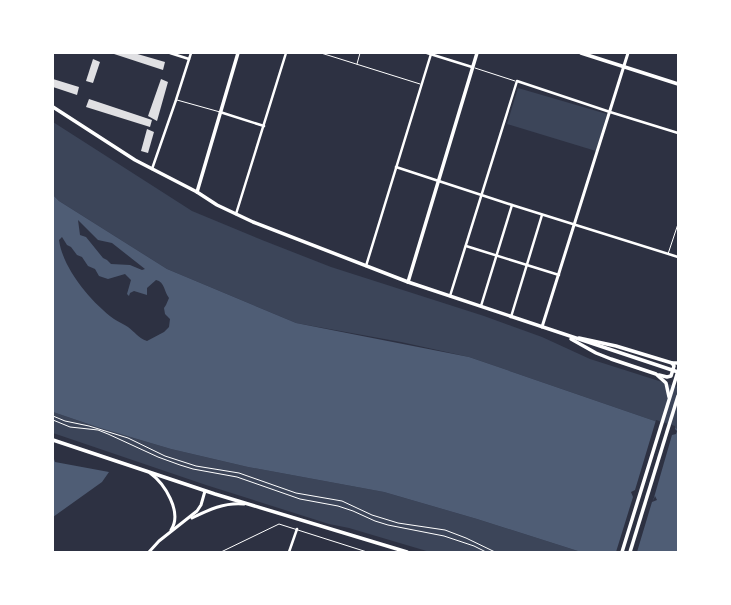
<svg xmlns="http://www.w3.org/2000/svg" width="731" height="605" font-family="'Zilla Slab',serif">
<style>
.green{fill:#3c4559}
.water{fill:#4f5d75;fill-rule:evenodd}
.pier{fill:#2d3142}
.building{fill:#e0e0e3}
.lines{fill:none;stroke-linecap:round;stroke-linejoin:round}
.path{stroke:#fff;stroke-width:1}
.service{stroke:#fff;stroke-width:1}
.minor{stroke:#fff;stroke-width:2.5}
.tertiary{stroke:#fff;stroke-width:3}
.secondary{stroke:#fff;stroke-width:3.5}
</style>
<rect width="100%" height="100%" fill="#2d3142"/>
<g class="green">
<path d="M 518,88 L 607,114 L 596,151 L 507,124 Z"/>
<path d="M 53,122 L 192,211 L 262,240 L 331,267 L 484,316 L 542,337 L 590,359 L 678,387 L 678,429 L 469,357 L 401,342 L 296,323 L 167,269 L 59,201 L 53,195 Z"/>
<path d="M 53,412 L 100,428 L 171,449 L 248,467 L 384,492 L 477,519 L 581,552 L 430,552 L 349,528 L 329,524 L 206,485 L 53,433 Z"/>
</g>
<g class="water">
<path d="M 53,195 L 59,201 L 167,269 L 296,323 L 469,357 L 678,429 L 678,552 L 581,552 L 477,519 L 384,492 L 248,467 L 171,449 L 100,428 L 53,412 ZM 78,220 L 98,240 L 112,243 L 145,269 L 142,270 L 130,265 L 111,264 L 107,260 L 103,258 L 86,237 L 80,235 ZM 62,237 L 67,245 L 71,247 L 77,255 L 82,257 L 88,266 L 95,269 L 99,276 L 108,279 L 125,274 L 131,280 L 127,294 L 129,296 L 130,293 L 134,291 L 147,295 L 147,288 L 156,280 C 165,282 164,292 169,298 L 166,305 L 164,308 L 165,314 L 170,319 L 169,327 L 164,332 L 147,341 C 138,338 135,332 128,327 C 124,324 118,322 114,319 C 91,302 63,269 59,240 Z"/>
<path d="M 53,456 L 55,462 L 109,472 L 102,482 L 53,517 Z"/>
</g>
<path class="pier" d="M 656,420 L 675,426 L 675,429 L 677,431 L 676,434 L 672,435 L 653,501 L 655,496 L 657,500 L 652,502 L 637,552 L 616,552 L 633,497 L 631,492 L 635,490 Z"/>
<g class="building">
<path d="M 111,53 L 134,53 L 165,62 L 163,70 Z"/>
<path d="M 93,59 L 100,62 L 93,83 L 86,81 Z"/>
<path d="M 53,79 L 79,87 L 77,95 L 53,87 Z"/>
<path d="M 161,79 L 168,82 L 157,121 L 148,116 Z"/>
<path d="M 89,99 L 152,120 L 150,127 L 86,107 Z"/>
<path d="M 147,129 L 154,132 L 148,153 L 141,151 Z"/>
</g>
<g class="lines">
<g class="path">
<path d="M 53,416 L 65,421 L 89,426 L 128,438 L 165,456 L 196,466 L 239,473 L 296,493 L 342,501 L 372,515 L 398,523 L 445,530 L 466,538 L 495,552"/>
<path d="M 53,420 L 70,427 L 98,430 L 108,434 L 158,457 L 180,465 L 193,469 L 237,477 L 300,499 L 338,506 L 353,511 L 375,521 L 388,525 L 444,536 L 474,546 L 486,552"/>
</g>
<g class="service">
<path d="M 321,53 L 420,84"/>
<path d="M 357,64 L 360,53"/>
<path d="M 475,68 L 515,81"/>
<path d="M 177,100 L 220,112"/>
<path d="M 668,254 L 678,224"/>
<path d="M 221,552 L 279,524 L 367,552"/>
</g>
<g class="minor">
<path d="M 170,53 L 189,59"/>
<path d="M 427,53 L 472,67"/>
<path d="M 220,112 L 264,126"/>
<path d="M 396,167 L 512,205 L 678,257"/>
<path d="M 152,169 L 176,100 L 191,53"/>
<path d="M 236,214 L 286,53"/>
<path d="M 466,246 L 559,275"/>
<path d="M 366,266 L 431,54"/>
<path d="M 450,296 L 517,81 L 610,112 L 678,133"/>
<path d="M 481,306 L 512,205"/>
<path d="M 511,317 L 542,215"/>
<path d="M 289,552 L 297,529"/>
</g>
<g class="tertiary">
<path d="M 542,327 L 628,53"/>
<path d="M 150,473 C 164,483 183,512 171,530"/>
<path d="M 192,518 C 208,510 225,502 244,504"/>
<path d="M 149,552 L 159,541 L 197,511 L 201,505 L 205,491"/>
</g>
<g class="secondary">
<path d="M 581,53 L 678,84"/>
<path d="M 53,107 L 135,160 L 197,192 L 217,205 L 253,222 L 408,282 L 678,372"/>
<path d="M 197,192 L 238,53"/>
<path d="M 408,282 L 477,53"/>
<path d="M 579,338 L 616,346 L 672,363 L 678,363"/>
<path d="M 571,339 L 596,353 L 611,359 L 656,374 L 666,383 L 669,397"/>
<path d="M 659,375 L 667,377 L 671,376 L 674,366 L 672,363"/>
<path d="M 53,440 L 215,494 L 407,552"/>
<path d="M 622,552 L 678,371"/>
<path d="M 630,552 L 678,396"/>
</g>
</g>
<rect width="731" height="605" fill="none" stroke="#ffffff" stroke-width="108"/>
</svg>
